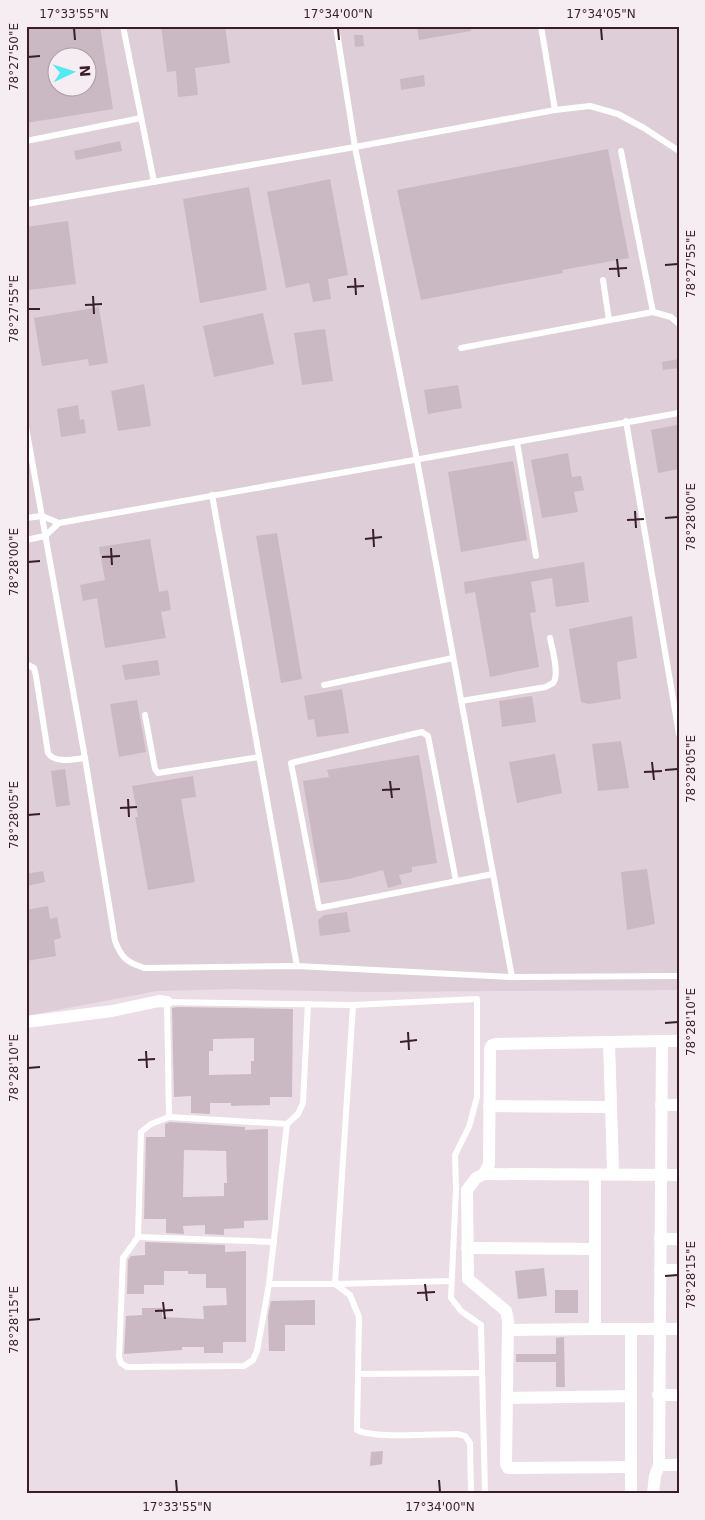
<svg xmlns="http://www.w3.org/2000/svg" width="705" height="1520" font-family="'DejaVu Sans',sans-serif">
<style>
.built{fill:#ddced7;fill-rule:evenodd}
.building{fill:#cab9c3;fill-rule:evenodd}
.lines{fill:none;stroke-linecap:round;stroke-linejoin:round}
.lane{stroke:#fff;stroke-width:6}
.street{stroke:#fff;stroke-width:12}
.ticks{fill:none;stroke:#391e2a;stroke-width:2}
.neatline{fill:none;stroke:#391e2a;stroke-width:2}
.ticks-label{font-size:12px;text-anchor:middle;fill:#391e2a}
</style>
<rect width="100%" height="100%" fill="#eadde5"/>
<path class="built" d="M 26,26 L 679,26 L 679,990 L 365,992 L 234,989 L 157,991 L 26,1016 ZM 58,58 L 88,58 L 88,88 L 58,88 Z"/>
<g class="building">
<path d="M 26,26 L 100,26 L 113,109 L 26,123 ZM 58,58 L 88,58 L 88,88 L 58,88 Z"/>
<path d="M 161,26 L 225,26 L 230,63 L 195,68 L 198,95 L 178,97 L 176,71 L 167,72 Z"/>
<path d="M 417,26 L 471,26 L 471,31 L 419,40 Z"/>
<path d="M 354,35 L 363,35 L 364,46 L 355,47 Z"/>
<path d="M 424,75 L 425,86 L 401,90 L 400,79 Z"/>
<path d="M 120,141 L 122,151 L 76,160 L 74,151 Z"/>
<path d="M 608,149 L 629,258 L 562,270 L 563,273 L 421,300 L 397,190 Z"/>
<path d="M 330,179 L 348,275 L 328,279 L 331,299 L 313,302 L 309,283 L 286,288 L 267,192 Z"/>
<path d="M 249,187 L 267,290 L 200,303 L 183,199 Z"/>
<path d="M 68,221 L 76,284 L 29,290 L 26,270 L 26,227 Z"/>
<path d="M 99,307 L 108,363 L 89,366 L 88,359 L 42,366 L 34,318 Z"/>
<path d="M 263,313 L 274,364 L 214,377 L 203,326 Z"/>
<path d="M 325,329 L 333,381 L 302,385 L 294,333 Z"/>
<path d="M 679,359 L 679,368 L 663,370 L 662,362 Z"/>
<path d="M 144,384 L 151,426 L 118,431 L 111,391 Z"/>
<path d="M 458,385 L 462,408 L 428,414 L 424,390 Z"/>
<path d="M 78,405 L 80,420 L 84,419 L 86,433 L 61,437 L 57,409 Z"/>
<path d="M 677,425 L 679,438 L 679,469 L 658,473 L 651,430 Z"/>
<path d="M 568,453 L 572,477 L 581,476 L 584,490 L 574,492 L 578,512 L 542,518 L 531,460 Z"/>
<path d="M 513,461 L 527,540 L 461,552 L 448,472 Z"/>
<path d="M 277,533 L 302,679 L 281,683 L 256,536 Z"/>
<path d="M 150,539 L 159,592 L 168,590 L 171,610 L 161,612 L 166,638 L 105,648 L 97,598 L 83,601 L 80,585 L 105,580 L 99,547 Z"/>
<path d="M 584,562 L 589,602 L 556,607 L 552,578 L 531,582 L 536,612 L 530,613 L 539,667 L 490,677 L 475,592 L 465,594 L 464,582 Z"/>
<path d="M 632,616 L 637,658 L 617,662 L 621,699 L 589,704 L 581,702 L 569,629 Z"/>
<path d="M 158,660 L 160,675 L 125,680 L 122,665 Z"/>
<path d="M 342,689 L 349,733 L 317,737 L 314,719 L 308,720 L 304,696 Z"/>
<path d="M 532,696 L 536,722 L 502,727 L 499,701 Z"/>
<path d="M 137,700 L 146,752 L 119,757 L 110,704 Z"/>
<path d="M 621,741 L 629,788 L 598,791 L 592,744 Z"/>
<path d="M 555,754 L 562,793 L 517,803 L 509,762 Z"/>
<path d="M 419,755 L 437,863 L 412,867 L 412,872 L 399,875 L 402,884 L 388,888 L 383,870 L 349,879 L 320,883 L 303,781 L 329,777 L 327,770 Z"/>
<path d="M 65,769 L 70,805 L 56,807 L 51,771 Z"/>
<path d="M 193,776 L 196,797 L 181,799 L 195,882 L 148,890 L 135,817 L 138,817 L 132,786 Z"/>
<path d="M 647,869 L 655,924 L 627,930 L 621,872 Z"/>
<path d="M 43,871 L 45,882 L 26,886 L 26,874 Z"/>
<path d="M 48,906 L 50,919 L 57,917 L 61,938 L 54,940 L 56,956 L 26,961 L 26,910 Z"/>
<path d="M 347,912 L 350,932 L 320,936 L 318,920 L 324,915 Z"/>
<path d="M 177,1007 L 293,1009 L 292,1097 L 270,1097 L 270,1105 L 231,1106 L 231,1103 L 210,1103 L 210,1114 L 191,1113 L 191,1096 L 174,1097 L 172,1008 ZM 254,1038 L 254,1061 L 251,1061 L 251,1074 L 209,1075 L 209,1051 L 213,1051 L 213,1039 Z"/>
<path d="M 170,1122 L 245,1127 L 245,1130 L 268,1129 L 268,1220 L 244,1221 L 244,1228 L 224,1229 L 224,1235 L 205,1234 L 205,1225 L 183,1226 L 184,1234 L 166,1233 L 166,1219 L 144,1219 L 146,1137 L 165,1137 L 165,1124 ZM 184,1150 L 226,1151 L 227,1183 L 224,1183 L 224,1196 L 183,1197 Z"/>
<path d="M 145,1242 L 225,1245 L 225,1252 L 246,1251 L 246,1342 L 223,1342 L 223,1353 L 204,1353 L 204,1347 L 182,1347 L 182,1350 L 124,1354 L 126,1316 L 142,1315 L 142,1308 L 162,1308 L 162,1317 L 204,1319 L 203,1306 L 227,1305 L 226,1288 L 206,1288 L 206,1274 L 188,1274 L 188,1271 L 164,1271 L 164,1285 L 144,1285 L 144,1294 L 127,1294 L 128,1260 L 131,1256 L 145,1255 Z"/>
<path d="M 544,1268 L 547,1296 L 518,1299 L 515,1271 Z"/>
<rect x="555" y="1290" width="23" height="23"/>
<path d="M 315,1300 L 315,1325 L 285,1325 L 285,1351 L 269,1351 L 268,1316 L 271,1301 Z"/>
<path d="M 564,1337 L 565,1387 L 556,1387 L 556,1362 L 516,1362 L 516,1354 L 556,1354 L 556,1338 Z"/>
<path d="M 383,1451 L 382,1464 L 370,1466 L 371,1452 Z"/>
</g>
<g class="lines">
<g class="lane">
<path d="M 123,26 L 154,182"/>
<path d="M 336,26 L 355,147 L 417,460 L 512,977"/>
<path d="M 541,26 L 555,110"/>
<path d="M 26,141 L 141,118"/>
<path d="M 621,151 L 653,312"/>
<path d="M 26,204 L 355,147 L 555,110 L 590,106 L 618,114 L 644,128 L 679,151"/>
<path d="M 603,280 L 609,320"/>
<path d="M 461,348 L 653,312 L 671,317 L 679,324"/>
<path d="M 626,421 L 679,734"/>
<path d="M 26,427 L 85,758 L 115,941 C 122,959 127,962 144,968 L 297,966 L 512,977 L 679,976"/>
<path d="M 517,442 L 536,556"/>
<path d="M 212,495 L 297,966"/>
<path d="M 26,518 L 42,516 L 59,523"/>
<path d="M 26,540 L 45,536 L 59,523 L 679,413"/>
<path d="M 26,664 L 34,668 L 36,676 L 48,753 C 55,764 74,759 85,758"/>
<path d="M 324,685 L 453,658"/>
<path d="M 461,701 L 546,687 C 547,686 553,683 553,683 C 560,675 552,648 550,638"/>
<path d="M 145,715 L 155,769 L 158,773 L 259,757"/>
<path d="M 456,881 L 428,736 L 422,732 L 291,763 L 319,908 L 493,874"/>
<path d="M 169,1117 L 287,1124 L 298,1114 L 303,1103 L 308,1004"/>
<path d="M 287,1124 L 269,1284 L 257,1351 L 253,1360 L 244,1366 L 127,1367 L 121,1363 L 119,1357 L 123,1258 L 138,1237 L 141,1132 L 151,1124 L 169,1117 L 167,1002 L 353,1005"/>
<path d="M 138,1237 L 274,1242"/>
<path d="M 269,1284 L 335,1284 L 451,1281"/>
<path d="M 358,1374 L 482,1373"/>
<path d="M 471,1494 L 470,1443 L 465,1436 L 457,1434 C 434,1434 375,1439 357,1430 L 359,1317 L 350,1295 L 335,1284 L 353,1005 L 477,999 L 477,1097 L 469,1127 L 455,1155 L 456,1189 L 451,1298 L 461,1311 L 481,1325 L 485,1494"/>
</g>
<g class="street">
<path d="M 26,1022 L 112,1011 L 159,1001 L 167,1002"/>
<path d="M 609,1042 L 496,1044 L 492,1045 L 490,1049 L 489,1164 L 484,1174 L 476,1178 L 467,1190 L 468,1279 L 506,1311 L 508,1320 L 506,1464 L 508,1468 L 631,1467"/>
<path d="M 661,1105 L 679,1105"/>
<path d="M 489,1106 L 610,1107"/>
<path d="M 611,1173 L 613,1170 L 609,1042 L 662,1041"/>
<path d="M 484,1174 L 679,1175"/>
<path d="M 595,1175 L 595,1329 L 679,1329"/>
<path d="M 660,1239 L 679,1239"/>
<path d="M 467,1248 L 595,1249"/>
<path d="M 660,1270 L 679,1270"/>
<path d="M 508,1330 L 595,1329"/>
<path d="M 658,1395 L 679,1395"/>
<path d="M 507,1398 L 631,1396"/>
<path d="M 659,1465 L 679,1465"/>
<path d="M 631,1494 L 631,1329"/>
<path d="M 653,1494 L 655,1476 L 659,1465 L 662,1041 L 679,1041"/>
</g>
</g>
<path class="ticks" d="M 74,28 L 75,40M 338,28 L 339,40M 601,28 L 602,40M 28,57 L 40,56M 617,259 L 619,277M 665,265 L 678,264M 609,269 L 627,268M 355,278 L 356,295M 347,287 L 364,286M 93,296 L 94,314M 85,305 L 102,304M 28,309 L 40,309M 635,511 L 636,528M 665,518 L 678,517M 627,520 L 644,519M 373,529 L 374,547M 365,539 L 382,537M 111,548 L 112,565M 102,557 L 120,556M 28,562 L 40,561M 652,762 L 654,780M 665,770 L 678,769M 644,772 L 662,771M 390,781 L 392,798M 382,790 L 400,789M 128,799 L 129,817M 120,808 L 137,807M 28,815 L 40,814M 665,1023 L 678,1022M 408,1032 L 409,1050M 400,1042 L 417,1040M 146,1051 L 147,1068M 138,1060 L 155,1059M 28,1068 L 40,1067M 665,1276 L 678,1275M 425,1284 L 427,1301M 417,1293 L 435,1292M 163,1302 L 165,1319M 155,1311 L 173,1310M 28,1320 L 40,1319M 176,1480 L 177,1492M 439,1480 L 440,1492"/>
<rect width="705" height="1520" fill="none" stroke="#f6edf3" stroke-width="55"/>
<g transform="translate(72 72) rotate(86)"><circle r="24" fill="#f6edf3" stroke="#aa9aa3"/>
<path d="M0-4L9 19L0 12L-9 19Z" fill="#4deaf7"/>
<text y="-8" font-size="14" font-weight="bold" text-anchor="middle" fill="#391e2a">N</text>
</g>
<rect x="28" y="28" width="650" height="1464" class="neatline"/>
<g class="ticks-label">
<text x="74" y="18">17°33'55"N</text>
<text x="338" y="18">17°34'00"N</text>
<text x="601" y="18">17°34'05"N</text>
<text transform="translate(14 57) rotate(-90)" y="4">78°27'50"E</text>
<text transform="translate(691 264) rotate(-90)" y="4">78°27'55"E</text>
<text transform="translate(14 309) rotate(-90)" y="4">78°27'55"E</text>
<text transform="translate(691 517) rotate(-90)" y="4">78°28'00"E</text>
<text transform="translate(14 562) rotate(-90)" y="4">78°28'00"E</text>
<text transform="translate(691 769) rotate(-90)" y="4">78°28'05"E</text>
<text transform="translate(14 815) rotate(-90)" y="4">78°28'05"E</text>
<text transform="translate(691 1022) rotate(-90)" y="4">78°28'10"E</text>
<text transform="translate(14 1068) rotate(-90)" y="4">78°28'10"E</text>
<text transform="translate(691 1275) rotate(-90)" y="4">78°28'15"E</text>
<text transform="translate(14 1320) rotate(-90)" y="4">78°28'15"E</text>
<text x="177" y="1511">17°33'55"N</text>
<text x="440" y="1511">17°34'00"N</text>
</g>
</svg>
